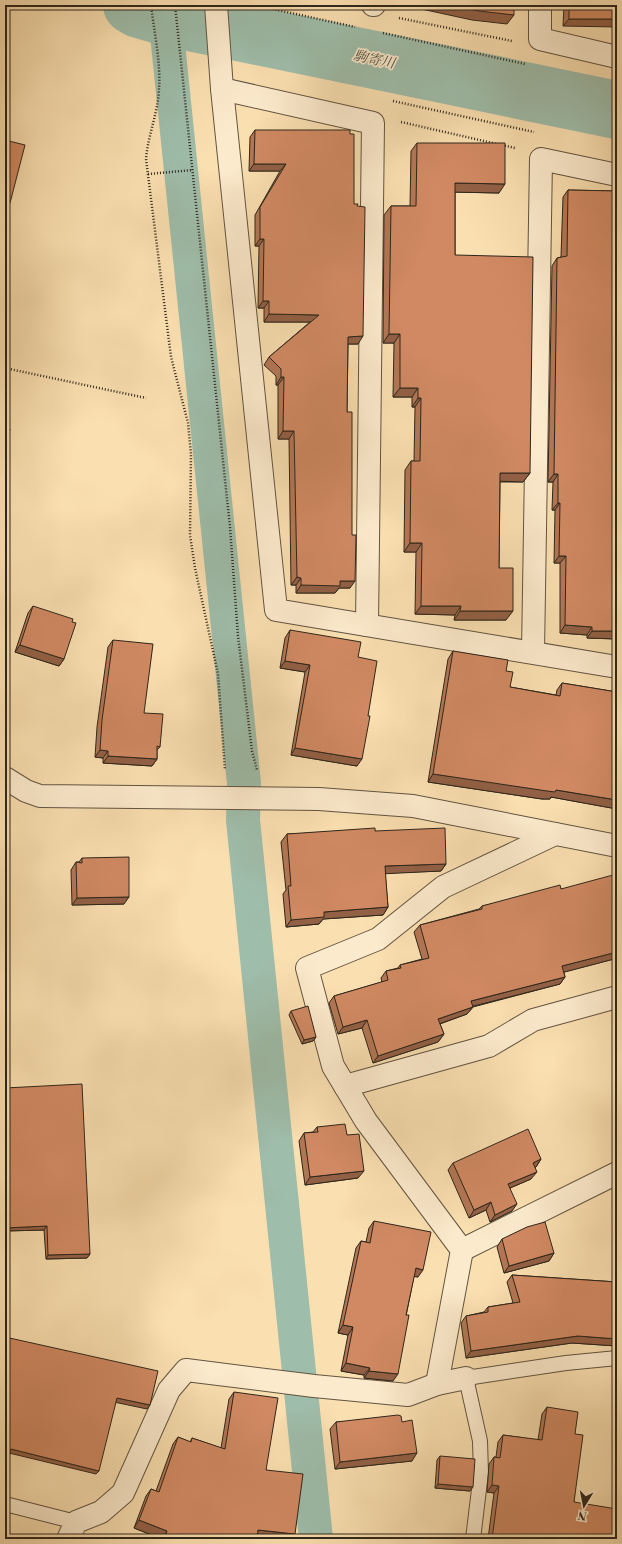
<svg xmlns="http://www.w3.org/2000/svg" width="622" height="1544" font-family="'Libre Bodoni','Noto Serif JP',serif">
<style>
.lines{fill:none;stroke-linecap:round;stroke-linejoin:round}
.canal{stroke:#9ebdaa;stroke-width:34}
.river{stroke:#9ebdaa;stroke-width:58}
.service-casing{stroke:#615440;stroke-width:16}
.minor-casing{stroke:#615440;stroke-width:24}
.tertiary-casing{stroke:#615440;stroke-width:24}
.path{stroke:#2e261b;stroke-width:2.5;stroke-dasharray:1 2;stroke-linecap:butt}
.service{stroke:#fceacc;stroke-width:14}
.minor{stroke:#fceacc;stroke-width:22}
.tertiary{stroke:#fceacc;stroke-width:22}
.wall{fill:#b37654;stroke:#2e261b}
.shaded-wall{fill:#926045;stroke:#2e261b}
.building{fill:#d08962;stroke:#2e261b}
.labels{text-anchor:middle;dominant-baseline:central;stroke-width:3.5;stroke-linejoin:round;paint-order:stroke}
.water-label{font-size:14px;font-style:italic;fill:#505346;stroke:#fceacc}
</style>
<rect width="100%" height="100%" fill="#fadfb0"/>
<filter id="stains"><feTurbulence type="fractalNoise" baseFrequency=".005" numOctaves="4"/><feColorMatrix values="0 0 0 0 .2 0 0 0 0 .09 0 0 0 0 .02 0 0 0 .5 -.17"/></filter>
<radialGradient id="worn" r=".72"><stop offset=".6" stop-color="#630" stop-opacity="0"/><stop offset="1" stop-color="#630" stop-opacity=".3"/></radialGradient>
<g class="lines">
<path class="canal" d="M 164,5 L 244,783 L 243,820 L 316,1539"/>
<path class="river" d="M 132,5 L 139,9 L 166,17 L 617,110"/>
<g class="service-casing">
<g id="service">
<path d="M 5,1504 L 76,1522"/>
<path d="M 473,1539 L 481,1473 L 480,1441 L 466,1378 L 566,1363 L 617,1358"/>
</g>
</g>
<g class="minor-casing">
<g id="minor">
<path d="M 216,5 L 222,89 L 276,610 L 617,667"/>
<path d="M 373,5 L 374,5"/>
<path d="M 540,5 L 540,39 L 617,57"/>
<path d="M 222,89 L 373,123 L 367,625"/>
<path d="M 533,652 L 541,159 L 617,175"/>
<path d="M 345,1086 L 489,1046 L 533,1020 L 617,997"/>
<path d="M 462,1250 L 617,1173"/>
<path d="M 437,1384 L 462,1250 L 366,1121 L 333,1066 L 307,968 L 378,939 L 443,887 L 555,834"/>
<path d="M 68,1539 L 76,1522 L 101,1512 L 123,1493 L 169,1390 L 186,1370 L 314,1386 L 408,1395 L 437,1384 L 466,1378"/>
</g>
</g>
<g class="tertiary-casing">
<path id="tertiary" d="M 5,778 L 26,791 L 40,796 L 319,799 L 413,806 L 617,846"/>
</g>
<g class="path">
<path d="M 151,5 C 154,31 161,63 159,89 C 158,113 148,135 146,159 L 171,357 L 188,423 L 191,454 L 190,535 L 195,568 L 218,674 L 225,770"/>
<path d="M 175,5 L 230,527 L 238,636 L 252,751 L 257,770"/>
<path d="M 255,5 L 355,27"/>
<path d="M 399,18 L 512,41"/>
<path d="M 383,33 L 525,64"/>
<path d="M 393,101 L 534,132"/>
<path d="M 401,122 L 497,144"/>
<path d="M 502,145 L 515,148"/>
<path d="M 148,174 L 193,170"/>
<path d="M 5,368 L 146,398"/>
</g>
<use href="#service" class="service"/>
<use href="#minor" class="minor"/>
<use href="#tertiary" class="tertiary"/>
</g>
<g class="wall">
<path d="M 564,5 L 617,5 L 563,26 Z"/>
<path d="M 255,130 L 354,204 L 358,344 L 348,344 L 347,412 L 350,588 L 339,588 L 335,593 L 296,593 L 296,585 L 291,585 L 289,439 L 278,439 L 278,385 L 276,385 L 276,376 L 264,365 L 269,357 L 310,322 L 264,322 L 264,308 L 258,308 L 259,246 L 255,246 L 255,215 L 280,171 L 249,171 L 250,137 Z"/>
<path d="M 417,143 L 499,193 L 455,192 L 455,255 L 530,473 L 523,482 L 500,482 L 499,568 L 506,620 L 454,620 L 455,615 L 415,614 L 416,552 L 404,552 L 405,470 L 411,461 L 414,461 L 415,407 L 412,407 L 412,397 L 393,397 L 394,343 L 383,343 L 384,215 L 391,206 L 410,206 L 411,151 Z"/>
<path d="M 568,190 L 617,191 L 617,639 L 587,638 L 587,635 L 560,633 L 560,563 L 554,563 L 555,510 L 552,510 L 553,482 L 548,482 L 552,266 L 557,258 L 561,257 L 563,197 Z"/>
<path d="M 33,606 L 64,659 L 59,666 L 15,652 L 28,613 Z"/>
<path d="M 290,630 L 358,657 L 357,766 L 291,755 L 305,672 L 280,668 L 285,638 Z"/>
<path d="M 113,640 L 144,713 L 160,747 L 157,750 L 157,759 L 152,766 L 103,763 L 103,758 L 95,757 L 97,727 L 108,647 Z"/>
<path d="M 453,651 L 506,671 L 510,687 L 556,695 L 557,690 L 562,683 L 617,692 L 617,809 L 551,797 L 550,799 L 542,799 L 428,782 L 448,659 Z"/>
<path d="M 375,831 L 446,864 L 441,871 L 385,873 L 388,907 L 383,915 L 323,919 L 319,924 L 286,927 L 283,894 L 286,890 L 281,842 L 287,834 Z"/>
<path d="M 82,858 L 124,904 L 72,905 L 71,870 L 76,862 L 79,862 Z"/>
<path d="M 561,889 L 617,890 L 617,960 L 615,961 L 614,959 L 564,972 L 565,977 L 560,984 L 473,1007 L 467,1014 L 440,1024 L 444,1034 L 438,1042 L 373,1063 L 362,1028 L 338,1034 L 329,1003 L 334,996 L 382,982 L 381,978 L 386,971 L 398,968 L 400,965 L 422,959 L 414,932 L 420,925 L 479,909 L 482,906 Z"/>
<path d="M 291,1011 L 316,1037 L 313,1041 L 302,1044 L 289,1015 Z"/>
<path d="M 5,1088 L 90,1254 L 87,1258 L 46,1259 L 44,1230 L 5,1231 Z"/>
<path d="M 317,1127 L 347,1135 L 358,1178 L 305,1185 L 299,1141 L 304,1133 L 313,1132 Z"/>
<path d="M 541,1159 L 536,1167 L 535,1167 L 531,1179 L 510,1188 L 512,1211 L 490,1222 L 486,1210 L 469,1218 L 448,1170 L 453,1163 Z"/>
<path d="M 374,1221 L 418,1277 L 414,1276 L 393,1381 L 364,1378 L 364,1375 L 341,1371 L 348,1335 L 338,1333 L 356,1248 L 361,1241 L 366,1242 L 369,1228 Z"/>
<path d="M 502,1239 L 554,1253 L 549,1261 L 504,1273 L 497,1247 Z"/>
<path d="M 512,1275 L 617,1282 L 617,1346 L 572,1343 L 466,1358 L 461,1323 L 466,1316 L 484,1312 L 488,1307 L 513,1303 L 507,1282 Z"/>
<path d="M 234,1392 L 266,1470 L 292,1539 L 268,1539 L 257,1538 L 257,1539 L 162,1539 L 134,1528 L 146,1496 L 151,1489 L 156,1491 L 173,1444 L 178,1437 L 190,1442 L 192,1438 L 221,1448 L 229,1399 Z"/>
<path d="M 547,1407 L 575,1434 L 574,1502 L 616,1539 L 488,1539 L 494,1493 L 487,1492 L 489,1464 L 494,1457 L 496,1457 L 498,1442 L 503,1435 L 538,1440 L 542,1414 Z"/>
<path d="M 336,1422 L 402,1422 L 412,1461 L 335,1469 L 330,1429 Z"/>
<path d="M 440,1456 L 470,1491 L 435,1488 L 437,1460 Z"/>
</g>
<g class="shaded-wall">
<path d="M 403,5 L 452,5 L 514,15 L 507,24 L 472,20 Z"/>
<path d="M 569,19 L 617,19 L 617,27 L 563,26 Z"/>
<path d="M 254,164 L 286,164 L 280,171 L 249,171 Z"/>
<path d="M 455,183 L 505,184 L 499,193 L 449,192 Z"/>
<path d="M 5,201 L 10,203 L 5,210 Z"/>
<path d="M 260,239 L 264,239 L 259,246 L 255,246 Z"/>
<path d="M 263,301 L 269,301 L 264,308 L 258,308 Z"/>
<path d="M 269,314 L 319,315 L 314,322 L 264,322 Z"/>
<path d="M 389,334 L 400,334 L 394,343 L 383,343 Z"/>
<path d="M 363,336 L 358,344 L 343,344 L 348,337 Z"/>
<path d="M 281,377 L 284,377 L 278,385 L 276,385 Z"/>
<path d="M 400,388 L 418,388 L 412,397 L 393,397 Z"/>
<path d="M 418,398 L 421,398 L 415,407 L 412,407 Z"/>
<path d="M 283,431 L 294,431 L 289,439 L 278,439 Z"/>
<path d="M 500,473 L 530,473 L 523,482 L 494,481 Z"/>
<path d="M 554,474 L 558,474 L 553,482 L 548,482 Z"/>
<path d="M 558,503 L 560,503 L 555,510 L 552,510 Z"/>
<path d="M 410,543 L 422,543 L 416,552 L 404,552 Z"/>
<path d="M 559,556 L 566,556 L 560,563 L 554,563 Z"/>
<path d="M 297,577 L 301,578 L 296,585 L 291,585 Z"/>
<path d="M 340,581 L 355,581 L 350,588 L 339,588 L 335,593 L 296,593 L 301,585 Z"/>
<path d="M 421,606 L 461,606 L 455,615 L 415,614 Z"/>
<path d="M 460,611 L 513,611 L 506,620 L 454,620 Z"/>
<path d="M 565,625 L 592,627 L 587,635 L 560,633 Z"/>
<path d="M 592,631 L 617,631 L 617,639 L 587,638 Z"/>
<path d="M 20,645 L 64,659 L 59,666 L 15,652 Z"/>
<path d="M 285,661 L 310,665 L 305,672 L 280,668 Z"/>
<path d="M 295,748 L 362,759 L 357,766 L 291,755 Z"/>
<path d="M 100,750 L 108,751 L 103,758 L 95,757 Z"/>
<path d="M 108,756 L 157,759 L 152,766 L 103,763 Z"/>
<path d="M 433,774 L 556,790 L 617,800 L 617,809 L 551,797 L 550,799 L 542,799 L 428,782 Z"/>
<path d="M 446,864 L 441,871 L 380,874 L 385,866 Z"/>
<path d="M 129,897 L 124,904 L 72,905 L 77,898 Z"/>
<path d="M 388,907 L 383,915 L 323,919 L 319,924 L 286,927 L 291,920 L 324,912 Z"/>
<path d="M 617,952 L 617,955 L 614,959 L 557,974 L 562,966 Z"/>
<path d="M 565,977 L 560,984 L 466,1008 L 471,1001 Z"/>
<path d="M 473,1007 L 467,1014 L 433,1026 L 438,1019 Z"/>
<path d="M 367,1020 L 362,1028 L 338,1034 L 343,1027 Z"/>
<path d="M 444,1034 L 438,1042 L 373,1063 L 378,1056 Z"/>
<path d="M 316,1037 L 313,1041 L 302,1044 L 304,1040 Z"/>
<path d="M 541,1159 L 536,1167 L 528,1171 L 533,1163 Z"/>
<path d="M 364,1171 L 358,1178 L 305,1185 L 310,1177 Z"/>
<path d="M 537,1172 L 531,1179 L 503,1191 L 508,1184 Z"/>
<path d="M 491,1202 L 486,1210 L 469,1218 L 474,1210 Z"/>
<path d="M 517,1204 L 512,1211 L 490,1222 L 495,1215 Z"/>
<path d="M 47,1226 L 44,1230 L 5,1231 L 5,1228 Z"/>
<path d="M 554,1253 L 549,1261 L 504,1273 L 509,1266 Z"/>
<path d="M 90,1254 L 87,1258 L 46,1259 L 48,1255 Z"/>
<path d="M 416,1268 L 423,1270 L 418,1277 L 410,1276 Z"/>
<path d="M 343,1325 L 353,1327 L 348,1335 L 338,1333 Z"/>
<path d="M 578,1336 L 617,1339 L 617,1346 L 572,1343 L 466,1358 L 471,1351 Z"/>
<path d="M 346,1363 L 370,1368 L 364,1375 L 341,1371 Z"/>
<path d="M 369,1371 L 398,1374 L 393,1381 L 364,1378 Z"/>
<path d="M 117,1398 L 150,1405 L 147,1409 L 114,1402 Z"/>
<path d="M 11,1449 L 99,1471 L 96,1474 L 9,1453 Z"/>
<path d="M 417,1453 L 412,1461 L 335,1469 L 340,1462 Z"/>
<path d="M 438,1484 L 473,1487 L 470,1491 L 435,1488 Z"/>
<path d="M 492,1485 L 499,1486 L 494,1493 L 487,1492 Z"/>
<path d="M 139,1520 L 167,1531 L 162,1539 L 134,1528 Z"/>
<path d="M 258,1530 L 295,1534 L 292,1539 L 268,1539 L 253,1537 Z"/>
</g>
<g class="building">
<path d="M 452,5 L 514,5 L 514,15 L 479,11 Z"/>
<rect x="569" y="5" width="48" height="14"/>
<path d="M 255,130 L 350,130 L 350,134 L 354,134 L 354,204 L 358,204 L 357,206 L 365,207 L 363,336 L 348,337 L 347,412 L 352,412 L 352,535 L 356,535 L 355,581 L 340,581 L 340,586 L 301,585 L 301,578 L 297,577 L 294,431 L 283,431 L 284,377 L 281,377 L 281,369 L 269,357 L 319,315 L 269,314 L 269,301 L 263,301 L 264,239 L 260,239 L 260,207 L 286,164 L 254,164 Z"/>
<path d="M 5,140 L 25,145 L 10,203 L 5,201 Z"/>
<path d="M 417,143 L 505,143 L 505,184 L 455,183 L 455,255 L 533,257 L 530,473 L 500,473 L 499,568 L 513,568 L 513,611 L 460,611 L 461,606 L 421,606 L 422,543 L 410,543 L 411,461 L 420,461 L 421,398 L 418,398 L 418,388 L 400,388 L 400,334 L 389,334 L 391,206 L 416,206 Z"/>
<path d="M 568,190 L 617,191 L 617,631 L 592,631 L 592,627 L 565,625 L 566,556 L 559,556 L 560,503 L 558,503 L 558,474 L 554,474 L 557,258 L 567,256 Z"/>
<path d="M 5,427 L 10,429 L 5,456 Z"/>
<path d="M 33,606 L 73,619 L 72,622 L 76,623 L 64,659 L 20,645 Z"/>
<path d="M 290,630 L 361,642 L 358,657 L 377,661 L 368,716 L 370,716 L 362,759 L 295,748 L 310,665 L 285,661 Z"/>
<path d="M 113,640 L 153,644 L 144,713 L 163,714 L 160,747 L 157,746 L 157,759 L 108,756 L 108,751 L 100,750 L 102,720 Z"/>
<path d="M 453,651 L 508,660 L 506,671 L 513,672 L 510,687 L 560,696 L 562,683 L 617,692 L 617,800 L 556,790 L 555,792 L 547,791 L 433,774 Z"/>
<path d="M 375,828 L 375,831 L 445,828 L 446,864 L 385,866 L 388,907 L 324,912 L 324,917 L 291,920 L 288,886 L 291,886 L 287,834 Z"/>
<path d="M 129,857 L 129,897 L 77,898 L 76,862 L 82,863 L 82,858 Z"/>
<path d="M 613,875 L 617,890 L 617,952 L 562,966 L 565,977 L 471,1001 L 473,1007 L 438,1019 L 444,1034 L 378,1056 L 367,1020 L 343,1027 L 334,996 L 388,980 L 386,971 L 401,968 L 400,965 L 429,958 L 420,925 L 482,909 L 482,906 L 560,885 L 561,889 Z"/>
<path d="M 308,1006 L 316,1037 L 304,1040 L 291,1011 Z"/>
<path d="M 82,1084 L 90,1254 L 48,1255 L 47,1226 L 5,1228 L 5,1088 Z"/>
<path d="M 345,1124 L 347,1135 L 359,1134 L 364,1171 L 310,1177 L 304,1133 L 318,1132 L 317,1127 Z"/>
<path d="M 528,1129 L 541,1159 L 533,1163 L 537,1172 L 508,1184 L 517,1204 L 495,1215 L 491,1202 L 474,1210 L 453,1163 Z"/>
<path d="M 374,1221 L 431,1232 L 423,1270 L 416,1268 L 406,1315 L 409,1315 L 398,1374 L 369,1371 L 370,1368 L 346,1363 L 353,1327 L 343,1325 L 361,1241 L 370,1243 Z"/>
<path d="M 545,1222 L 554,1253 L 509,1266 L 502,1239 L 527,1227 Z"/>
<path d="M 512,1275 L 617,1282 L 617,1339 L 578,1336 L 471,1351 L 466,1316 L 488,1312 L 488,1307 L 520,1302 Z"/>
<path d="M 5,1337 L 158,1371 L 150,1405 L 117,1398 L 99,1471 L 11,1449 L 5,1472 Z"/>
<path d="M 234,1392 L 278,1398 L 266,1470 L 303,1474 L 295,1534 L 258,1530 L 257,1539 L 164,1539 L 167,1531 L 139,1520 L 151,1489 L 159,1492 L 178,1437 L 191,1442 L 192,1438 L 225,1449 Z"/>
<path d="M 547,1407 L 578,1412 L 575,1434 L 583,1435 L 574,1502 L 617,1509 L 617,1530 L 616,1539 L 492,1539 L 499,1486 L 492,1485 L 494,1457 L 500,1458 L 503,1435 L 542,1440 Z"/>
<path d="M 398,1415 L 401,1416 L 402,1422 L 412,1420 L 417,1453 L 340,1462 L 336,1422 Z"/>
<path d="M 440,1456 L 475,1459 L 473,1487 L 438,1484 Z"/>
</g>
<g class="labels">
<g class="water-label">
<text transform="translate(374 60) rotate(12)">駒寄川</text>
</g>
</g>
<rect width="622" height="1544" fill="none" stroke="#fadfb0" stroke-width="20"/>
<rect x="6" y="6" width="610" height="1532" fill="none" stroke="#2e261b" stroke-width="2"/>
<rect x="10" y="10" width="602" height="1524" fill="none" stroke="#2e261b"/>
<g transform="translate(584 1506) rotate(190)" stroke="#fceacc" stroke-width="3" paint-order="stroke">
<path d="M0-3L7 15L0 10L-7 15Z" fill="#2e261b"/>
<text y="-6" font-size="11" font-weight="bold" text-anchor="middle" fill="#2e261b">N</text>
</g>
<rect width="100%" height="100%" filter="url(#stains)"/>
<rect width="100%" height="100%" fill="url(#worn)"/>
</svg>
